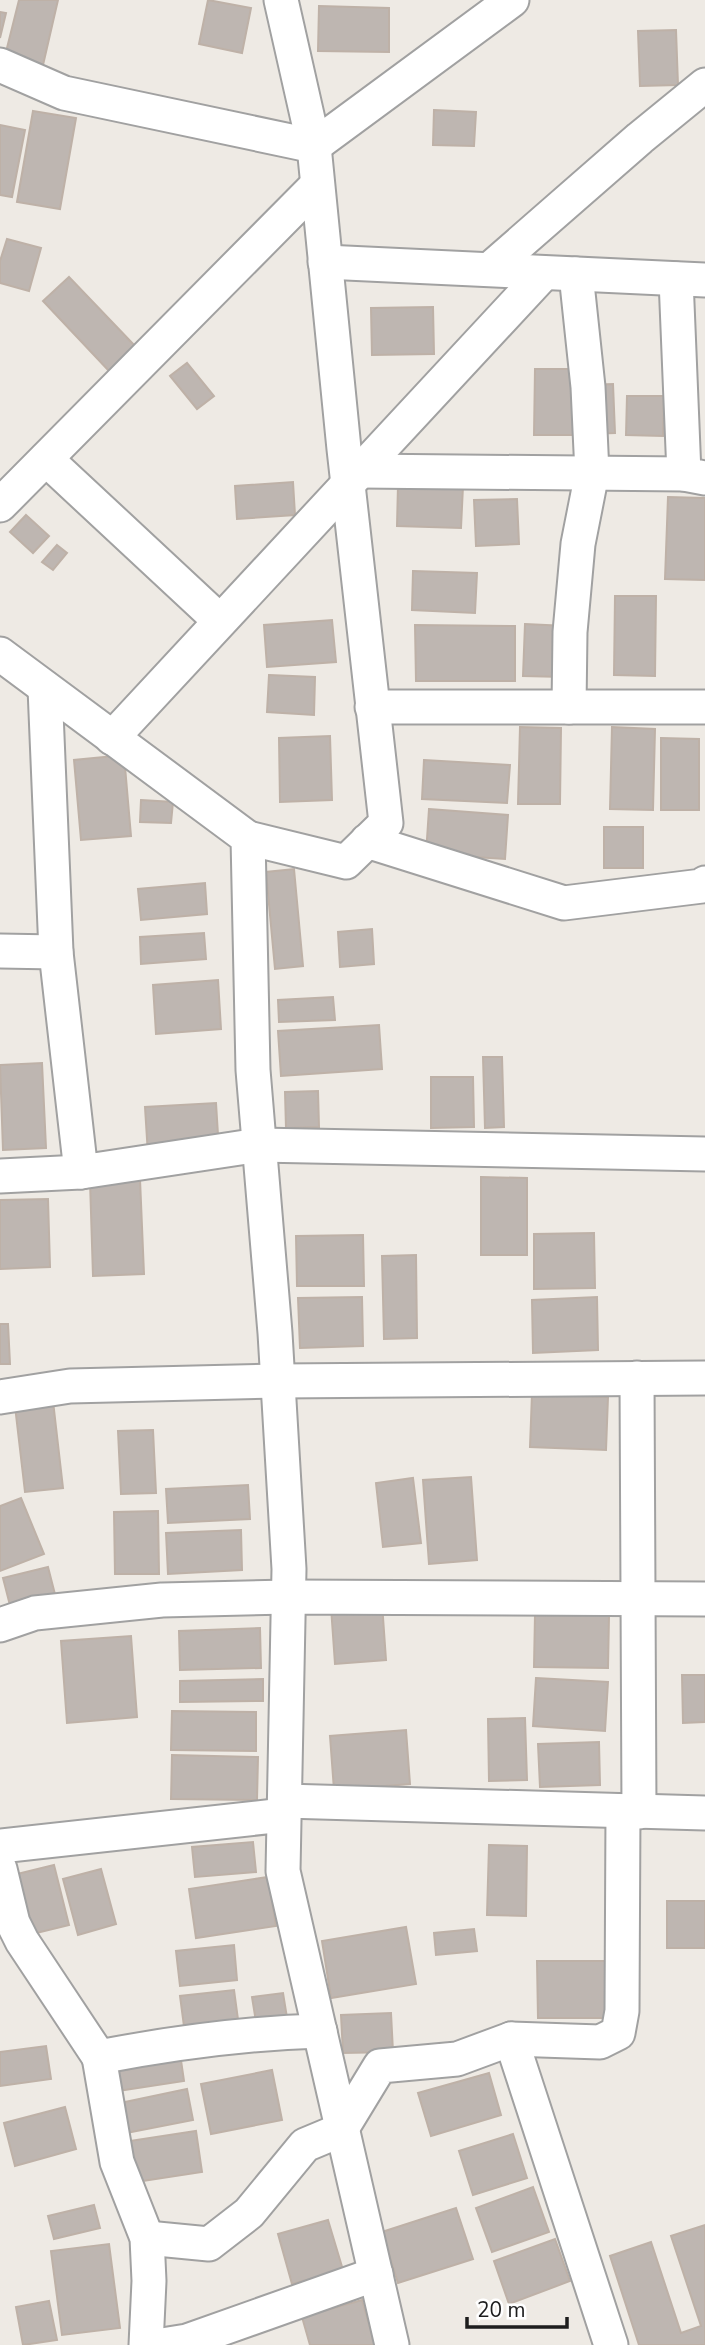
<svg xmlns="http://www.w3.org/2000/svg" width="705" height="2345" font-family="'Nunito Sans',sans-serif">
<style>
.building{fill:#beb6b1;stroke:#beb1a7;stroke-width:2}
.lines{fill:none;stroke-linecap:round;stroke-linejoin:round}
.street-casing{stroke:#a1a1a1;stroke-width:37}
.street{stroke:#fff;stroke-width:33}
</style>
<rect width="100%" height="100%" fill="#eeeae4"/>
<g class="building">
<path d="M 19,0 L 58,0 L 43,65 L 5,56 Z"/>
<path d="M 208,0 L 251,8 L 242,53 L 199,44 Z"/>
<path d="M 319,6 L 389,8 L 389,52 L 318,51 Z"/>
<path d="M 0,12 L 6,13 L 0,38 Z"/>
<path d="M 676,30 L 678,85 L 640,86 L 638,31 Z"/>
<path d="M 434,110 L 476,112 L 474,146 L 433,145 Z"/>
<path d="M 33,111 L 76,118 L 60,209 L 17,202 Z"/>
<path d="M 0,125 L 25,130 L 12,197 L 0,195 Z"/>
<path d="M 7,239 L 41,248 L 29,291 L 0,283 L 0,261 Z"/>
<path d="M 69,277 L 136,347 L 110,372 L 43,301 Z"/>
<path d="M 433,307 L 434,354 L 372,355 L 371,308 Z"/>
<path d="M 187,363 L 214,396 L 197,409 L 170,376 Z"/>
<path d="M 535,369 L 574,369 L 573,435 L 534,435 Z"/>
<path d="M 613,384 L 615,433 L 588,434 L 585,385 Z"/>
<path d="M 627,396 L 664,396 L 663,436 L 626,435 Z"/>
<path d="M 293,482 L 295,515 L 237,519 L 235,486 Z"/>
<path d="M 398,485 L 463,486 L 461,528 L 397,526 Z"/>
<path d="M 668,497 L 705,498 L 705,580 L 665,579 Z"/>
<path d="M 517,499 L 519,544 L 476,546 L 474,500 Z"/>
<path d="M 26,515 L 49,536 L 33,553 L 10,532 Z"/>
<path d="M 57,545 L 67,553 L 53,570 L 42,562 Z"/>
<path d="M 413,571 L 477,573 L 475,613 L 412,610 Z"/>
<path d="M 615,596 L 656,596 L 655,676 L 614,675 Z"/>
<path d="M 332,620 L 336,662 L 267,667 L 264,625 Z"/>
<path d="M 525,624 L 566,626 L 564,677 L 523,676 Z"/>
<path d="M 415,625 L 515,626 L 515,681 L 416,681 Z"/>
<path d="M 269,675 L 315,677 L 314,715 L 267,712 Z"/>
<path d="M 520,727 L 561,728 L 560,804 L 518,804 Z"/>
<path d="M 612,727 L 655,729 L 653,810 L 610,809 Z"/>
<path d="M 330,736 L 332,800 L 280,802 L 279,738 Z"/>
<path d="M 661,738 L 699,739 L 699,810 L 661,810 Z"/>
<path d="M 124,755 L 131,836 L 81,840 L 74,760 Z"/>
<path d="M 424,760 L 510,765 L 507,803 L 422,799 Z"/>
<path d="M 141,800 L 173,802 L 171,823 L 140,822 Z"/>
<path d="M 429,809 L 508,815 L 505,859 L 426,854 Z"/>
<rect x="604" y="827" width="39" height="41"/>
<path d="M 294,869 L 303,966 L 275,969 L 266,872 Z"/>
<path d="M 205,883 L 207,914 L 141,920 L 138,889 Z"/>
<path d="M 372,929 L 374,964 L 340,967 L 338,932 Z"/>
<path d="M 204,933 L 206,959 L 141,964 L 140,937 Z"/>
<path d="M 218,980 L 221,1029 L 156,1034 L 153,985 Z"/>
<path d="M 333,997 L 335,1020 L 279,1022 L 278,1000 Z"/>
<path d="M 379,1025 L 382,1069 L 281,1076 L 278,1031 Z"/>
<path d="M 483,1057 L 502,1057 L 504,1127 L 485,1128 Z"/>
<path d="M 42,1063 L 46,1148 L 3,1150 L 0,1065 Z"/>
<path d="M 431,1077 L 473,1077 L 474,1127 L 431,1128 Z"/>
<path d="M 318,1091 L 319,1127 L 286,1128 L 285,1092 Z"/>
<path d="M 216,1103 L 219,1151 L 148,1155 L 145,1107 Z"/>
<path d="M 481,1177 L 527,1178 L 527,1255 L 481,1255 Z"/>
<path d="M 140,1179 L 144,1274 L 93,1276 L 90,1181 Z"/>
<path d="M 48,1199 L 50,1267 L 0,1269 L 0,1200 Z"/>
<path d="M 594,1233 L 595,1288 L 534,1289 L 534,1234 Z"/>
<path d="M 363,1235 L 364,1286 L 297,1286 L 296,1236 Z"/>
<path d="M 416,1255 L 417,1338 L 384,1339 L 382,1256 Z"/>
<path d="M 362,1297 L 363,1346 L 300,1348 L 298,1298 Z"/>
<path d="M 597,1297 L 598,1350 L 533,1353 L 532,1300 Z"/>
<path d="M 0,1324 L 8,1324 L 10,1364 L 0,1364 Z"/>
<path d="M 532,1394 L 608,1397 L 606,1450 L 530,1447 Z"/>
<path d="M 53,1401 L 63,1488 L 25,1492 L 15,1406 Z"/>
<path d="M 153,1430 L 156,1493 L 121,1494 L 118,1431 Z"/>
<path d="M 471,1477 L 477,1560 L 429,1564 L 423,1480 Z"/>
<path d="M 413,1478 L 421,1543 L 383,1547 L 376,1483 Z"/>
<path d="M 248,1485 L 250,1519 L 168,1523 L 166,1489 Z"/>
<path d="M 21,1498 L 44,1554 L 0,1571 L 0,1506 Z"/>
<path d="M 158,1511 L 159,1574 L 115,1574 L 114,1512 Z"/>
<path d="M 241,1530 L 242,1570 L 168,1574 L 166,1533 Z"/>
<path d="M 48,1567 L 58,1606 L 13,1617 L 3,1578 Z"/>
<path d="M 382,1603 L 386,1660 L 335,1664 L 331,1607 Z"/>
<path d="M 535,1615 L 609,1616 L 608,1668 L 534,1667 Z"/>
<path d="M 260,1628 L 261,1668 L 180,1670 L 179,1631 Z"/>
<path d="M 131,1636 L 137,1717 L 67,1723 L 61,1641 Z"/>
<path d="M 682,1675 L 705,1675 L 705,1722 L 683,1723 Z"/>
<path d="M 536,1678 L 608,1682 L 605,1731 L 533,1726 Z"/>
<path d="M 263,1679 L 263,1701 L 180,1702 L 180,1681 Z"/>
<path d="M 172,1711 L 256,1712 L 256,1751 L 171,1750 Z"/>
<path d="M 525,1718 L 527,1780 L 489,1781 L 488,1719 Z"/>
<path d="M 406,1730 L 410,1784 L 334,1790 L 330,1736 Z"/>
<path d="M 599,1742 L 600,1785 L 540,1787 L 538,1744 Z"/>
<path d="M 172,1755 L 258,1757 L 257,1800 L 171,1799 Z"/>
<path d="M 253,1842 L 256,1872 L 195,1877 L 192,1847 Z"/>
<path d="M 489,1845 L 527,1846 L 526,1916 L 487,1915 Z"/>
<path d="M 54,1865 L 69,1925 L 24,1936 L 9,1876 Z"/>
<path d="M 101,1869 L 116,1924 L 78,1935 L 63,1879 Z"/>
<path d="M 268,1877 L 276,1926 L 196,1938 L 189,1889 Z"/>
<rect x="667" y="1901" width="38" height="47"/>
<path d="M 406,1927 L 416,1984 L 331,1998 L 322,1941 Z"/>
<path d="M 474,1929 L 477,1951 L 436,1955 L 434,1933 Z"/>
<path d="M 234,1945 L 237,1980 L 180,1986 L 176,1951 Z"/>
<path d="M 537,1961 L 607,1961 L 608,2018 L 538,2018 Z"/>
<path d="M 234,1990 L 239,2027 L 185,2034 L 180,1996 Z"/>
<path d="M 283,1993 L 288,2024 L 257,2028 L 252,1997 Z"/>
<path d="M 391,2013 L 393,2052 L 343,2053 L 341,2015 Z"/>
<path d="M 177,2033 L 184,2081 L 111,2092 L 103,2045 Z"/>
<path d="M 46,2046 L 51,2079 L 0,2086 L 0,2052 Z"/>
<path d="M 272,2070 L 282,2120 L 211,2134 L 201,2084 Z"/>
<path d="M 489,2073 L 501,2115 L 431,2136 L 418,2093 Z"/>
<path d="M 187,2089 L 193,2120 L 126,2133 L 120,2103 Z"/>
<path d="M 65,2107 L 76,2149 L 15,2166 L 4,2123 Z"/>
<path d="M 196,2131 L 202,2172 L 129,2183 L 123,2142 Z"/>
<path d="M 513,2134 L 527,2178 L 473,2195 L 459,2151 Z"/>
<path d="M 533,2187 L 549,2232 L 492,2252 L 476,2208 Z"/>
<path d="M 94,2205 L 100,2228 L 54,2239 L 48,2216 Z"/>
<path d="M 456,2208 L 473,2259 L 398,2283 L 382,2232 Z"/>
<path d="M 328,2220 L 343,2270 L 292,2284 L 278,2234 Z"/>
<path d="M 705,2225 L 705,2345 L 639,2345 L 610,2256 L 651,2242 L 681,2333 L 701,2326 L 671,2236 Z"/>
<path d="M 555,2239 L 570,2281 L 509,2304 L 494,2261 Z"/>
<path d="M 109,2244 L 120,2328 L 62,2335 L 51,2251 Z"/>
<path d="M 362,2300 L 375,2345 L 310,2345 L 302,2317 Z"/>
<path d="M 49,2301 L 57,2340 L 23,2345 L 16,2307 Z"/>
</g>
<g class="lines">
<g class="street-casing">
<g id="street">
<path d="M 281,0 L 314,146 L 512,0"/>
<path d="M 0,65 L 64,93 L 314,146 L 344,449 L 386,823 L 346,862 L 248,838"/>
<path d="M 325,262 L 705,280"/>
<path d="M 490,269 L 640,138 L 705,85"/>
<path d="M 676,279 L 684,474 L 705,478"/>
<path d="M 46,459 L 220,621"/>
<path d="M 360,471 L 684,474"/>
<path d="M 0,505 L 317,185"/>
<path d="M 0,654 L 248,838 L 253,1070 L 275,1333 L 289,1569 L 283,1871 L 392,2345"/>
<path d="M 45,688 L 56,952 L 81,1172 L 259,1145 L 705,1154"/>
<path d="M 372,707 L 705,707"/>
<path d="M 569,707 L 570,632 L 578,544 L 592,473 L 588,387 L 576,274"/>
<path d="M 112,738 L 544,273"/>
<path d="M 367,841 L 564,903 L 702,886 L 705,883"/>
<path d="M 0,951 L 56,952"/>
<path d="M 0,1176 L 81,1172"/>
<path d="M 637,1378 L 639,1812"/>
<path d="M 0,1397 L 70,1386 L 278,1381 L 705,1378"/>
<path d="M 0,1625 L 35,1613 L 162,1600 L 288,1597 L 705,1599"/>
<path d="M 285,1801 L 705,1813"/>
<path d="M 0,1846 L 284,1815"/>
<path d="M 0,1869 L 13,1923 L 22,1941 L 99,2057"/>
<path d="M 511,2039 L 611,2345"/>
<path d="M 147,2238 L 209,2244 L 249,2213 L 305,2145 L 341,2130 L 380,2066 L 457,2059 L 511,2039 L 600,2042 L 618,2033 L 622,2011 L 623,1811"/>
<path d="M 146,2345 L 149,2281 L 147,2238 L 117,2162 L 99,2057 C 172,2043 245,2033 320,2031"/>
<path d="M 162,2345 L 187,2341 L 376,2274"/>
</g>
</g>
<use href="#street" class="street"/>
</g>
<path d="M467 2317v10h100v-10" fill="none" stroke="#1d1d1d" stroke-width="3.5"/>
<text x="477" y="2317" font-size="21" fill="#1d1d1d" stroke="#ffffff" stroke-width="5" paint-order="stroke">20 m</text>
</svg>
